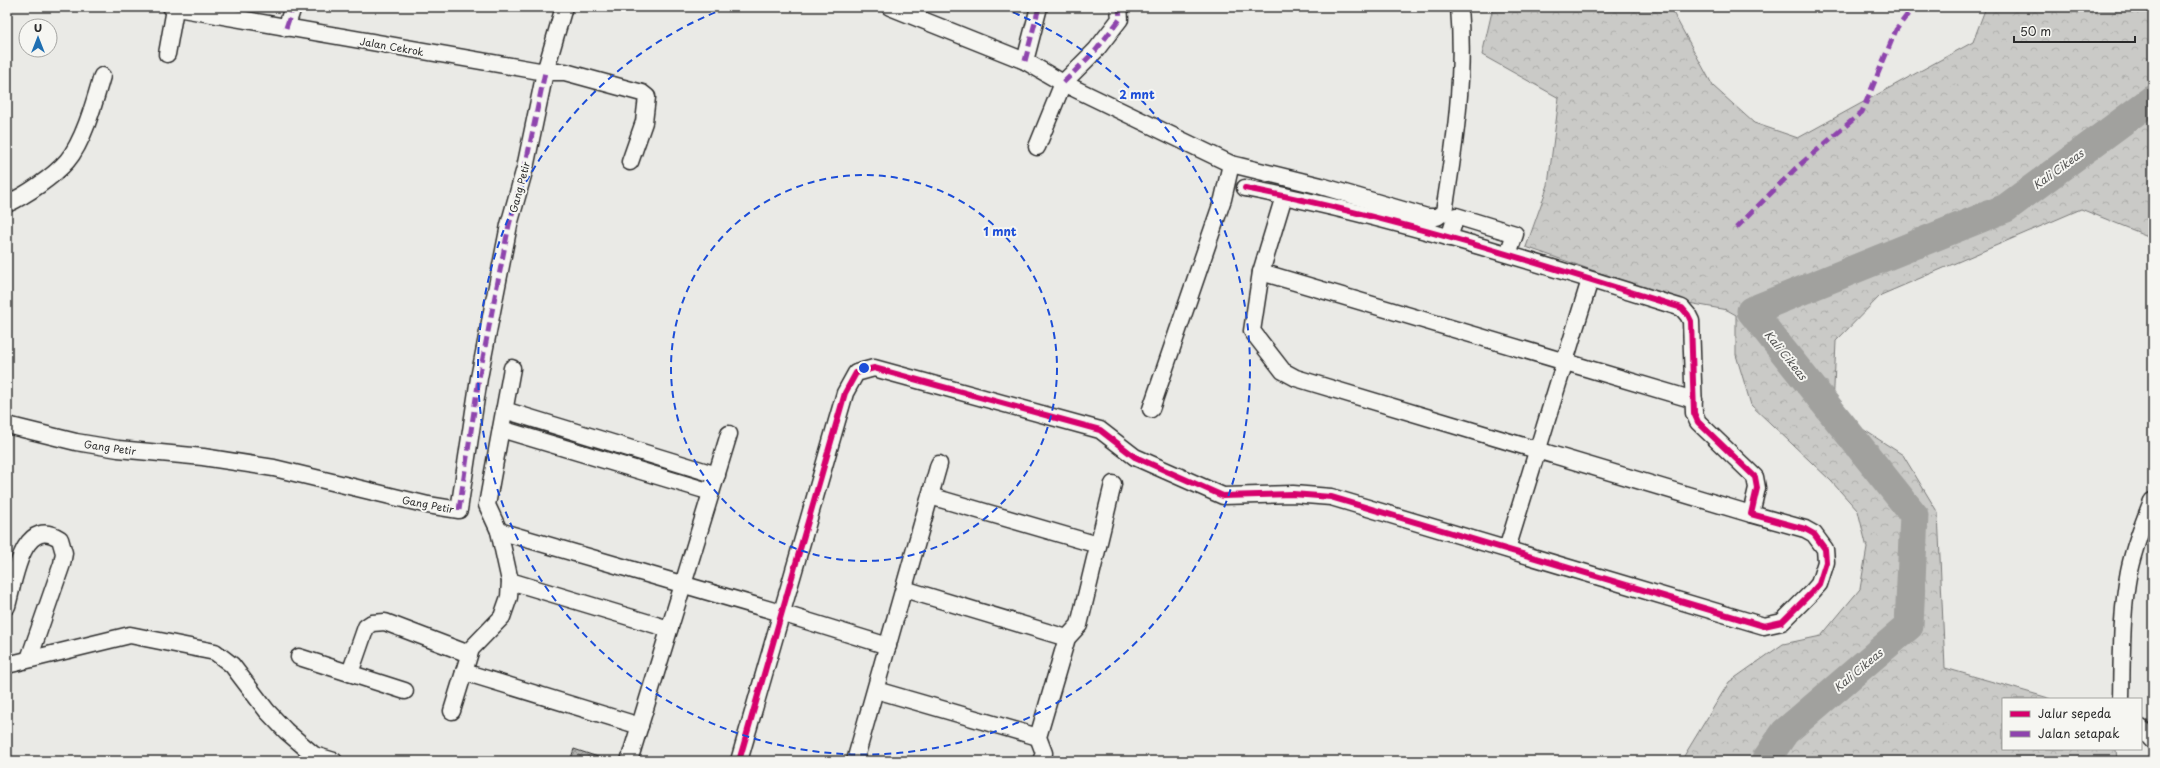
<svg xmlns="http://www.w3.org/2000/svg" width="2160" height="768" font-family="'Playpen Sans',sans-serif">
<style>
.forest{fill:url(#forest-crowns);stroke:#7a7a79}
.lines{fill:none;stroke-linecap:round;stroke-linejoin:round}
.river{stroke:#a1a19e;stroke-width:29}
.building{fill:url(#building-cross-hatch);stroke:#2b2b2b}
.minor-casing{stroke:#2b2b2b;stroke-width:19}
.minor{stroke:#f6f6f2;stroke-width:16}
.quiet{stroke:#8e44ad;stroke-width:5;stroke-dasharray:10 5;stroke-linecap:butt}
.cycleway-casing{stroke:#f6f6f2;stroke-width:8}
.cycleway{stroke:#d6006c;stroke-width:6}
.ring{fill:none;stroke:#1d4ed8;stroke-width:2;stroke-dasharray:7 5}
.labels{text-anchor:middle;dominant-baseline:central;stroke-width:4;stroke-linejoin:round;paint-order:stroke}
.street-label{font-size:10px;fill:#2b2b2b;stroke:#f6f6f2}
.water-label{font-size:11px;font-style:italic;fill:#545453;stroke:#f6f6f2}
.centre{fill:#1d4ed8;stroke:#f6f6f2;stroke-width:2}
.ring-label{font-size:12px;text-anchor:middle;font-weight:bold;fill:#1d4ed8;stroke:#f6f6f2;stroke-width:4;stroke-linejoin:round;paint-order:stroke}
</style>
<defs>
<pattern id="forest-crowns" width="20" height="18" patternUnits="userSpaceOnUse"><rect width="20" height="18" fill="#cacac7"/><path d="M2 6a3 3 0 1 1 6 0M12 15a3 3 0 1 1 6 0" fill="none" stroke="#aeaeab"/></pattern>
<pattern id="building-cross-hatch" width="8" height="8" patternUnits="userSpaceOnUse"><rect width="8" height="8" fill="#b4b4b1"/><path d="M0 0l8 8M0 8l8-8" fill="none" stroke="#939390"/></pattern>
</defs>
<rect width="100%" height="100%" fill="#eaeae6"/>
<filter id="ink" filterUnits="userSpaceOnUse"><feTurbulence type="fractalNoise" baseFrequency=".025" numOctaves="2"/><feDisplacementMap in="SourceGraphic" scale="8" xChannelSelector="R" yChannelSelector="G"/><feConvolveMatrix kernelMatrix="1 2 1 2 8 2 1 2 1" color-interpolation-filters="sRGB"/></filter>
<g filter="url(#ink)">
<path class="forest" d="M 1493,7 L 1670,7 L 1713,86 L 1754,123 L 1798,138 L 1973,42 L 1986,7 L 2153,7 L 2153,238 L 2081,209 L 1881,295 L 1836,341 L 1833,410 L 1903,455 L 1938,513 L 1945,668 L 2052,699 L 2003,699 L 2003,749 L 2116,749 L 2117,761 L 1681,761 L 1729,682 L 1783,644 L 1821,636 L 1860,589 L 1867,548 L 1858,511 L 1831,481 L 1751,405 L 1736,355 L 1736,315 L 1727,310 L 1683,302 L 1526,247 L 1548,185 L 1559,98 L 1482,55 Z"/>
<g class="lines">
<path class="river" d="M 1765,761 L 1785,732 L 1909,626 L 1914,515 L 1751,311 L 2006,208 L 2153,99"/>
</g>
<path class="building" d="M 574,749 L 610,761 L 570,761 Z"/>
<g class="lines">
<g class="minor-casing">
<g id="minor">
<path d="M 171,7 L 545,72 L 564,7"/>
<path d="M 890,7 L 1025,61 L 1063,83 L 1231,164 L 1321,186 L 1427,217 L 1437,217 L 1444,212 C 1455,143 1465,76 1459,7"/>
<path d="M 286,28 L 293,7"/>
<path d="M 167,54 L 175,9"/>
<path d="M 1025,61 L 1039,7"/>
<path d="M 1037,147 L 1063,83 L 1096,50 L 1120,19 L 1119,7"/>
<path d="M 1284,196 L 1261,272 L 1252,331 L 1283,371 L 1296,378 L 1751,514"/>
<path d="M 7,204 C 26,195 53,177 67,161 C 84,141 95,100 102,76"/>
<path d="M 1449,238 L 1456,216 L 1515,234 L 1508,254"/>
<path d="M 1261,272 L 1694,400"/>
<path d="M 1151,409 L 1223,199 L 1231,164"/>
<path d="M 504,410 L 717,475"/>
<path d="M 7,425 L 76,442 L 118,449 L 203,457 L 274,468 L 428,505 L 459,510 L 479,378 L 495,296 L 509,225 L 525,168 L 545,72 L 565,72 L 642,93 L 647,97 L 644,122 L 630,162"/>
<path d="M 501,429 L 711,492"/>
<path d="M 930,496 L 1098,545"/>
<path d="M 499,531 L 781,613 L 888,646"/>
<path d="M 1507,549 L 1590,280"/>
<path d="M 510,581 L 669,629"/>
<path d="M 904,589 L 1067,638"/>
<path d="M 7,606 C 14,582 22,514 60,539 L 64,553 L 62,564 L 29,659"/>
<path d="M 299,657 L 405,691"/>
<path d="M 7,665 L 130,635 L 215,652 L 232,665 L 267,711 L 286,731 L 314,755 L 334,761"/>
<path d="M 464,672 L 640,726"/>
<path d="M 350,673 L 366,627 L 372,623 L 385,622 L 469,654"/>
<path d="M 876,690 L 1038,737"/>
<path d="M 2121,699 C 2122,657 2121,612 2129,571 C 2134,547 2143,524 2152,501"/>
<path d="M 452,711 L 471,649 L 502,617 L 509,597 L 510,581 L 499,531 L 487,505 L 512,368"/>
<path d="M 2141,728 L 2153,741"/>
<path d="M 629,761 L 729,434"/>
<path d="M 739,761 L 845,393 L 856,373 L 874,368 L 1100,430 L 1135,457 L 1223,496 L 1293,494 L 1331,497 L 1764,626 L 1782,622 L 1812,592 L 1819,584 L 1826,562 L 1825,549 L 1814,534 L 1805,529 L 1751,514 L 1757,488 L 1755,477 L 1698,422 L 1694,413 L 1691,321 L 1688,315 L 1682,308 C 1538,263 1394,217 1245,188"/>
<path d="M 855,761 L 939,464"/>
<path d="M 1041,761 L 1044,753 L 1038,737 L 1067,638 L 1079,625 L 1113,484"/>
</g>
</g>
<use href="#minor" class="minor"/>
<g class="quiet">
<path d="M 286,28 L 293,7"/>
<path d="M 1025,61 L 1039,7"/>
<path d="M 1063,83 L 1096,50 L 1120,19 L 1119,7"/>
<path d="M 1736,228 L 1795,169 L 1862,112 L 1896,30 L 1913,7"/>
<path d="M 459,510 L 479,378 L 495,296 L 509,225 L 525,168 L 545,72"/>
</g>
<g class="cycleway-casing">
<path id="cycleway" d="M 739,761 L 845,393 L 856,373 L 874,368 L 1100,430 L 1135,457 L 1223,496 L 1293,494 L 1331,497 L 1764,626 L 1782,622 L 1812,592 L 1819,584 L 1826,562 L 1825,549 L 1814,534 L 1805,529 L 1751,514 L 1757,488 L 1755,477 L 1698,422 L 1694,413 L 1691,321 L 1688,315 L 1682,308 C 1538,263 1394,217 1245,188"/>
</g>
<use href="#cycleway" class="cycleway"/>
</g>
</g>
<g class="ring">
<circle cx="864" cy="368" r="193"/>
<path d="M1002 8A386 386 0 1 1 726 8"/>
</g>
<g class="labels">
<g class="street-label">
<text transform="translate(392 46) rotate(10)">Jalan Cekrok</text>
<text transform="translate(519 187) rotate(-75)">Gang Petir</text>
<text transform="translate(110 447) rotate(8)">Gang Petir</text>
<text transform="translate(428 504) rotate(11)">Gang Petir</text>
</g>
<g class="water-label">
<text transform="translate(2058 169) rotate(-36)">Kali Cikeas</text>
<text transform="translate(1786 355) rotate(51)">Kali Cikeas</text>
<text transform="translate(1858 670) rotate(-40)">Kali Cikeas</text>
</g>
</g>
<circle cx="864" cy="368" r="6" class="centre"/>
<g class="ring-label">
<text x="1137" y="99">2 mnt</text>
<text x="1000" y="236">1 mnt</text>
</g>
<rect width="2160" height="768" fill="none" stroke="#f6f6f2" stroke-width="24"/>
<rect x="12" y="12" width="2136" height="744" fill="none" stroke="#2b2b2b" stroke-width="1.5" filter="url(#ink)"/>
<rect x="2002" y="698" width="140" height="52" fill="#f6f6f2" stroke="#a5a5a2"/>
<rect x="2010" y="711" width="20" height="6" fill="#d6006c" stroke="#a5a5a2"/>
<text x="2038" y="718" font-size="12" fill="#2b2b2b">Jalur sepeda</text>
<rect x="2010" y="731" width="20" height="6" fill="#8e44ad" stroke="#a5a5a2"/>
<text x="2038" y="738" font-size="12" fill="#2b2b2b">Jalan setapak</text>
<g transform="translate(38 38)"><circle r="19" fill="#f6f6f2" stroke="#a5a5a2"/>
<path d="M0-3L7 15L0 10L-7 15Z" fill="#1f6fb2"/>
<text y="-6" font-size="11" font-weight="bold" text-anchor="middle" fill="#2b2b2b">U</text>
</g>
<path d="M2014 36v6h121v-6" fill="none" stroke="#2b2b2b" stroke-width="2"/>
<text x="2020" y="36" font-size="12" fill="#2b2b2b" stroke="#f6f6f2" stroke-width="3" paint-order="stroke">50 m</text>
</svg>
